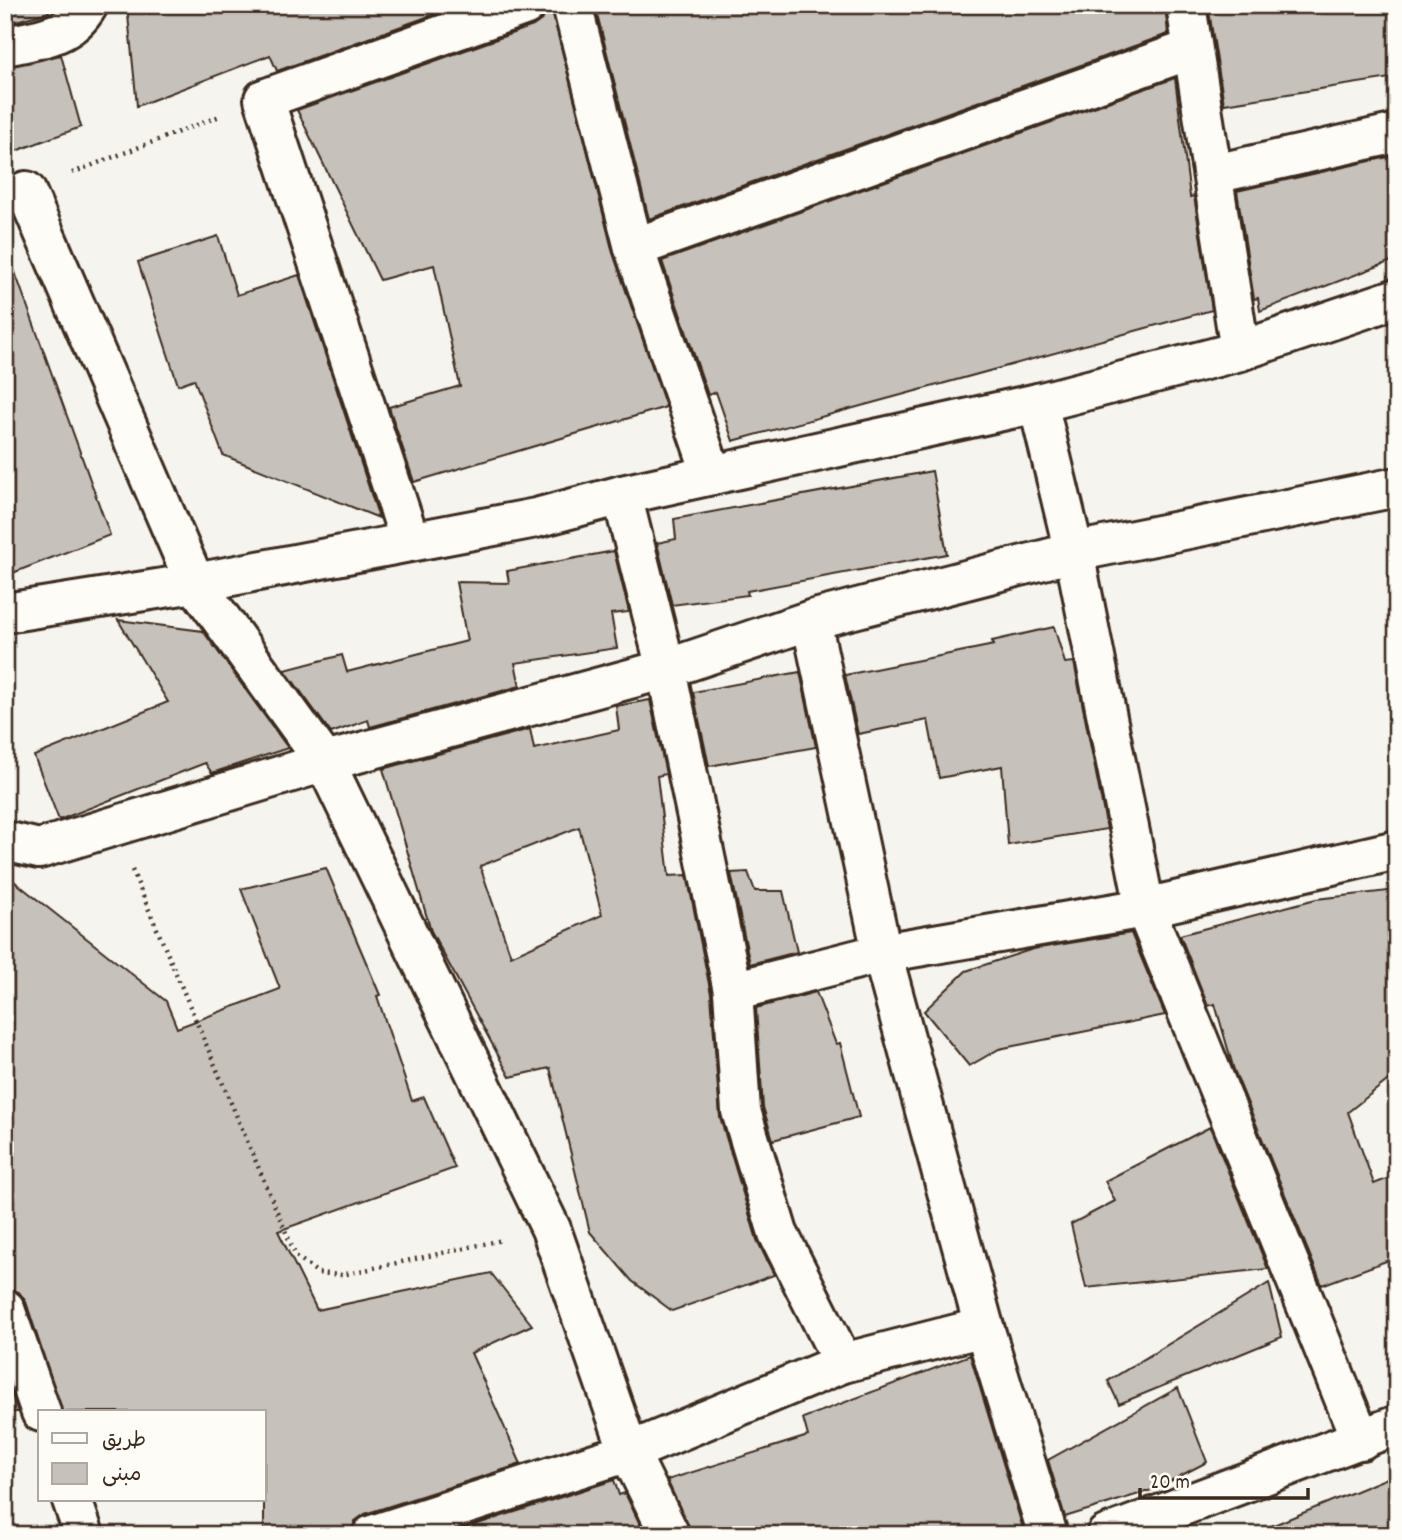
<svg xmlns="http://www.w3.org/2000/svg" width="1402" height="1540" font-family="Dekko,'Playpen Sans Arabic',sans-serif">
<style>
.building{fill:#c7c1bb;stroke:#3b2a1e;stroke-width:2;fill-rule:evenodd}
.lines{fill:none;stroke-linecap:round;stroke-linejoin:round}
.minor-casing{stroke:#3b2a1e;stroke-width:44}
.path{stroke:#3b2a1e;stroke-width:4.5;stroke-dasharray:2 5;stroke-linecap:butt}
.minor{stroke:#fdfcf7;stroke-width:38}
</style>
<rect width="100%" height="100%" fill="#f5f4ee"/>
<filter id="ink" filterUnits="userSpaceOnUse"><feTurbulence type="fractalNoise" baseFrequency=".0143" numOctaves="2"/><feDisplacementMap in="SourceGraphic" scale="14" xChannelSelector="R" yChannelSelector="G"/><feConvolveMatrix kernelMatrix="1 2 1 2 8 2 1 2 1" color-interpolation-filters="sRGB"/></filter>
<g filter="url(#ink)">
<g class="building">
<path d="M 5,5 L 47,5 L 49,12 L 5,24 Z"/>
<path d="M 127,5 L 460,5 L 277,71 L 270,55 L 137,106 Z"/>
<path d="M 547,5 L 551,6 L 613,253 L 666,407 L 414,482 L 389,407 L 460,386 L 434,265 L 380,280 L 297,110 L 533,26 L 543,19 Z"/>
<path d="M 613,5 L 1165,5 L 1168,34 L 649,219 L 595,6 Z"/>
<path d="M 1208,5 L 1397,5 L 1397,77 L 1224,104 Z"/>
<path d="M 61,55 L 81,127 L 5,155 L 5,67 Z"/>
<path d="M 1175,78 L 1190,197 L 1194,196 L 1212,310 L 733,441 L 716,392 L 708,395 L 662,261 Z"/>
<path d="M 1397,155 L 1397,259 L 1260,311 L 1258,298 L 1254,299 L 1237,191 Z"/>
<path d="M 218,236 L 237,295 L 299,275 L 379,518 L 223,455 L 194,379 L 178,385 L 138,262 Z"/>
<path d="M 11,261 L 110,535 L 5,576 L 5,262 Z"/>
<path d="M 932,471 L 947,554 L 747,591 L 748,595 L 672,605 L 657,543 L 676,539 L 674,519 Z"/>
<path d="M 614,551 L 629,612 L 611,614 L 617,648 L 515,663 L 520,686 L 370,727 L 368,720 L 331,733 L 285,670 L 342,655 L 347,672 L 467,641 L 456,582 L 509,583 L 507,571 Z"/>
<path d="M 118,620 L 203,631 L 288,748 L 212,773 L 205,763 L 59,820 L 34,756 L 168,702 Z"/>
<path d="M 1054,627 L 1065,663 L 1074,662 L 1107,829 L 1008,845 L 1002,766 L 939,778 L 928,720 L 858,734 L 845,675 L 994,645 L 992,641 Z"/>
<path d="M 800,672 L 816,747 L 709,766 L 693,692 Z"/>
<path d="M 650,700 L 666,774 L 657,776 L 669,876 L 687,875 L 711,994 L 720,1117 L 757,1240 L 774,1275 L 672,1311 L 632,1281 L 590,1232 L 550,1068 L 510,1077 L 431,931 L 383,769 L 530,729 L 534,749 L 619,730 L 616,706 ZM 579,827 L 602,915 L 511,956 L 480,866 Z"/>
<path d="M 326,868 L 380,995 L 377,996 L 412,1101 L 424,1097 L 455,1168 L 278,1231 L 317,1310 L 491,1273 L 532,1325 L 471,1353 L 521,1464 L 365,1514 L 355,1521 L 351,1535 L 264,1535 L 264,1412 L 62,1412 L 26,1302 L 19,1292 L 5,1288 L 5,874 L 166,1001 L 177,1028 L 280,989 L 241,889 Z"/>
<path d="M 748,872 L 755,891 L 783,891 L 797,952 L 750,964 L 731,873 Z"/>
<path d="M 1397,890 L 1397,1073 L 1348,1112 L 1374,1184 L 1397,1175 L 1397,1257 L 1322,1285 L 1234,1070 L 1215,1004 L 1208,1006 L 1180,935 L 1316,899 Z"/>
<path d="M 1131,933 L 1165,1015 L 999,1049 L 969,1066 L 924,1011 L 966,971 L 1033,949 Z"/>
<path d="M 816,992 L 836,1044 L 840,1043 L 859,1117 L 773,1140 L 763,1107 L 756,1008 Z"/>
<path d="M 1210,1127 L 1268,1269 L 1086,1288 L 1071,1224 L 1115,1201 L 1105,1181 Z"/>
<path d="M 1269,1283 L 1282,1337 L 1119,1404 L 1108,1381 Z"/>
<path d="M 970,1355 L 1025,1535 L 692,1535 L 667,1480 L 808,1436 L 803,1418 Z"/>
<path d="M 5,1376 L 18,1412 L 5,1412 Z"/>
<path d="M 1178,1388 L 1207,1462 L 1155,1489 L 1065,1517 L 1048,1460 Z"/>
<path d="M 1397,1474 L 1397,1535 L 1253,1535 L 1252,1534 Z"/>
<path d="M 614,1480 L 619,1495 L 625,1493 L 645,1535 L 444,1535 Z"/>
</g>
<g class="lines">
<g class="minor-casing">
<g id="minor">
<path d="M 572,5 L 634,248 L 712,475"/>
<path d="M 1186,5 L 1240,351"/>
<path d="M 5,46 C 39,39 70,37 88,5"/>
<path d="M 1214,174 L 1397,133"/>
<path d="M 634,248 L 1192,49"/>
<path d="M 1038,403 L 1074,552 L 1145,908 L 1361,1440"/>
<path d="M 622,495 L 666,669 L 733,991 L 741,1111 L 778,1233 L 843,1363"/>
<path d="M 410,541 L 264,99 L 526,5"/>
<path d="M 5,613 L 195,583 L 26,191"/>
<path d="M 811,620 L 882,953 L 984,1327 L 1048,1535"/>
<path d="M 5,841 L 39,849 L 325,762 L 666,669 L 811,620 L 1074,552 L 1397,487"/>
<path d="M 733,991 L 882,953 L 1145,908 L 1397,850"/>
<path d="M 5,1309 L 41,1412"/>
<path d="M 72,1500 L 84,1535"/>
<path d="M 372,1535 L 629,1452 L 843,1363 L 984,1327"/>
<path d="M 670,1535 L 629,1452 L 551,1229 L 325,762 L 195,583 L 536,518 L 622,495 L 1038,403 L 1240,351 L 1397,298"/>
<path d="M 1106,1535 L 1397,1425"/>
</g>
</g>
<g class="path">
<path d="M 72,173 L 220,116"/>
<path d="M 132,870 L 296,1256 L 318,1273 L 342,1275 L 502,1240"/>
</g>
<use href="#minor" class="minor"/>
</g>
</g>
<rect width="1402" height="1540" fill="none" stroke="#fdfcf7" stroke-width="28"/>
<rect x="14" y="14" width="1374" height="1512" fill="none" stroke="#3b2a1e" stroke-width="2.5" filter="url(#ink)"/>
<rect x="38" y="1410" width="228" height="91" fill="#fdfcf7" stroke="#afa8a0" stroke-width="2"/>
<rect x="52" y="1433" width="35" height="10" fill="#fdfcf7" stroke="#afa8a0" stroke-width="2"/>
<text x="102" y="1446" font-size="21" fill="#3b2a1e">طريق</text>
<rect x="52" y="1463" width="35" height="21" fill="#c7c1bb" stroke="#afa8a0" stroke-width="2"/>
<text x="102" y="1480" font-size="21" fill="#3b2a1e">مبنى</text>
<path d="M1140 1488v10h168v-10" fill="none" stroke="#3b2a1e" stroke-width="3.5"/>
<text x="1150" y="1488" font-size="21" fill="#3b2a1e" stroke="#fdfcf7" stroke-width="5" paint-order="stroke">20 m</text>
</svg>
